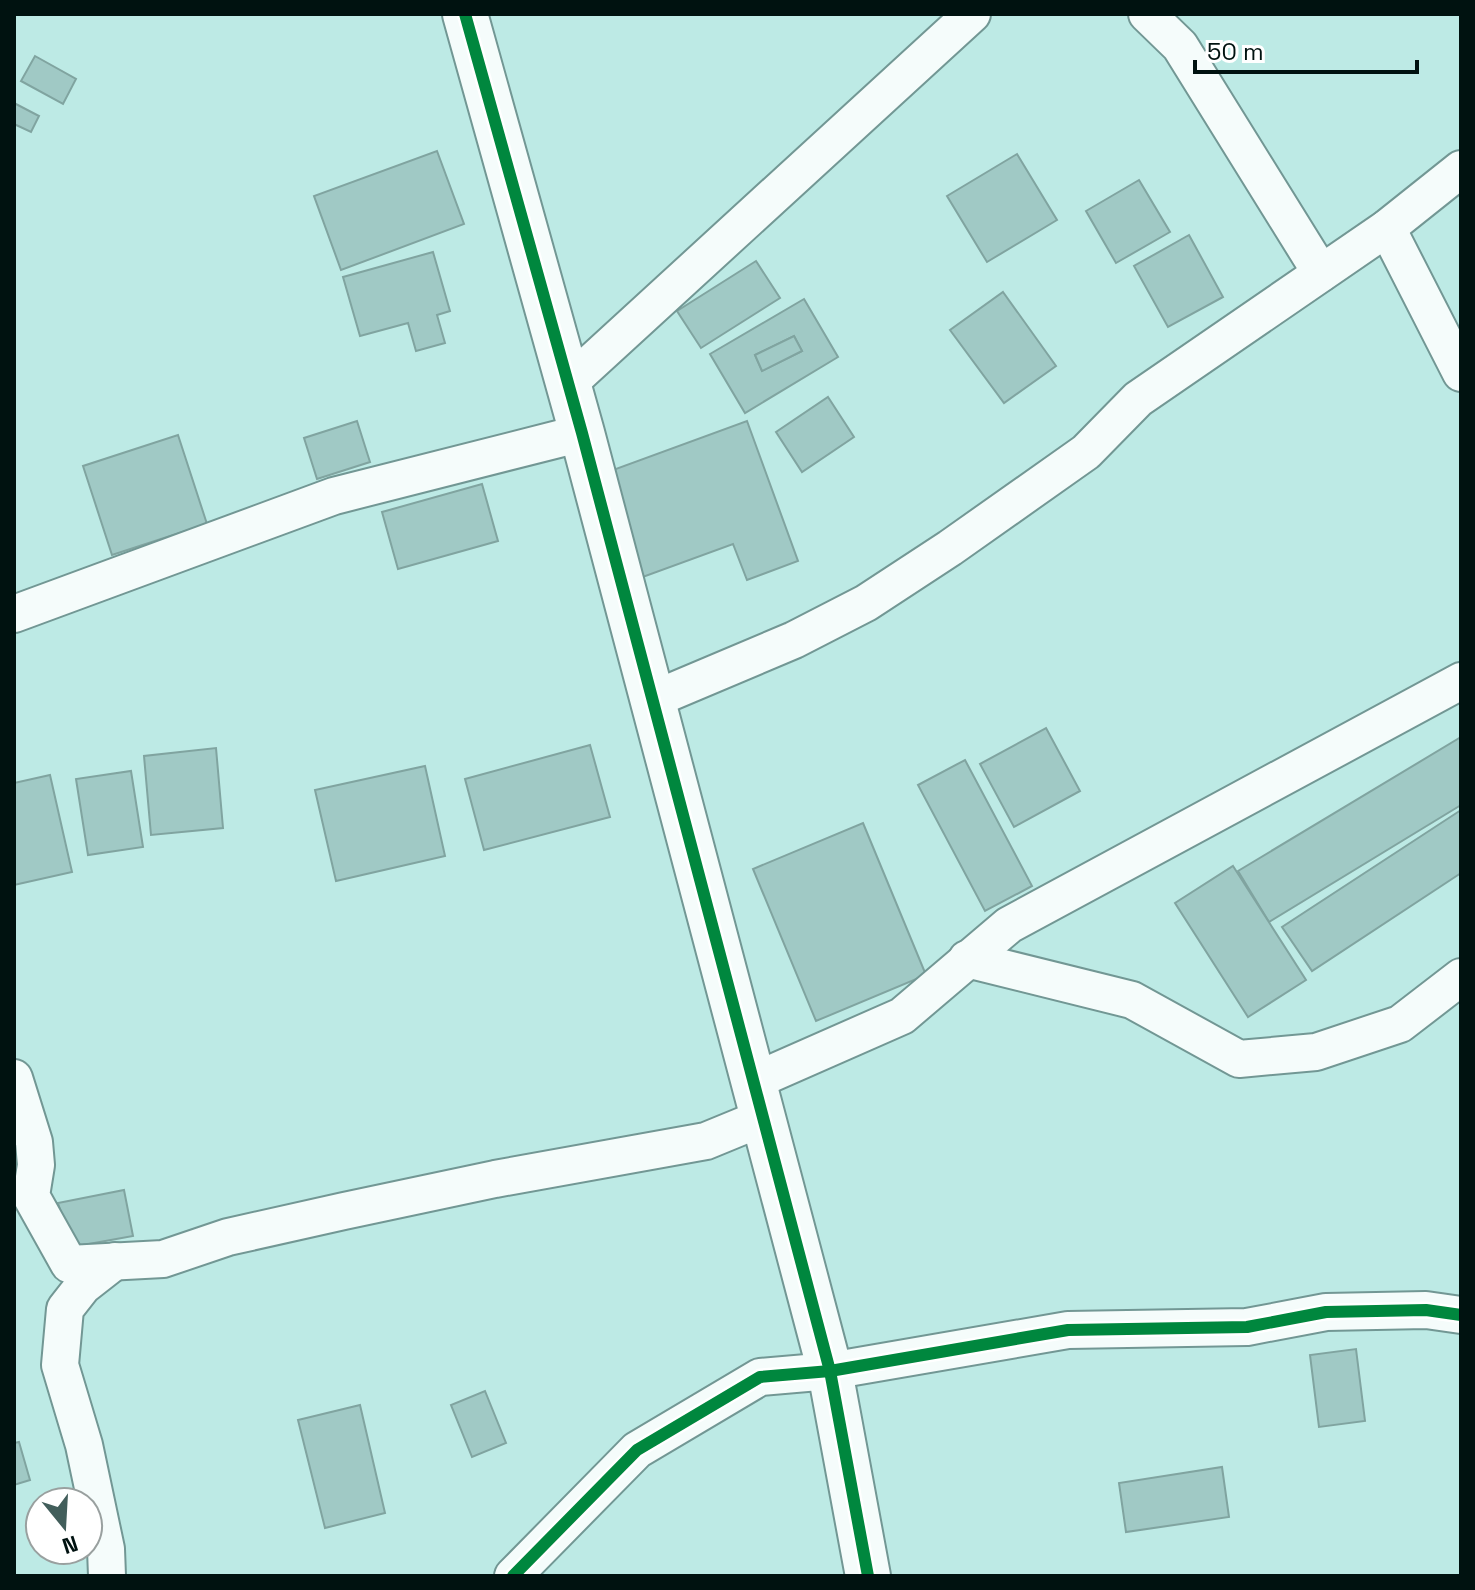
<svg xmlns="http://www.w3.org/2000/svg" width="1475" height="1590" font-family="'Space Grotesk',sans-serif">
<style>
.building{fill:#a0c9c5;stroke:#80a4a0;stroke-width:2;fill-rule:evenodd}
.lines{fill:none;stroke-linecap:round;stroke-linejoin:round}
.street-casing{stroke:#729794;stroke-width:40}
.secondary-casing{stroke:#729794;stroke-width:48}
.street{stroke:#f5fcfb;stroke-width:36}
.secondary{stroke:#f5fcfb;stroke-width:44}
.cycleway-casing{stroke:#fff;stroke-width:17}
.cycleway{stroke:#00873e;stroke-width:12}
</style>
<rect width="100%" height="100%" fill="#bdeae5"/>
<g class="building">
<path d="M 35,56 L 76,79 L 63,104 L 21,81 Z"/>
<path d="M 14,103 L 39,116 L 31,132 L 14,124 Z"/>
<path d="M 437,151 L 464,224 L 341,270 L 314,196 Z"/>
<path d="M 1017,154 L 1057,220 L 987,262 L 947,196 Z"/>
<path d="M 1139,180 L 1170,232 L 1116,263 L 1086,211 Z"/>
<path d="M 1189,235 L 1223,297 L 1168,327 L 1134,266 Z"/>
<path d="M 433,252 L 450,311 L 437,315 L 445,343 L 416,351 L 408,323 L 360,336 L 343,277 Z"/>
<path d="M 756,261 L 780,298 L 701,348 L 677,311 Z"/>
<path d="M 1003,292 L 1056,366 L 1004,403 L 950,330 Z"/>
<path d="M 804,299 L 838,357 L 745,413 L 710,354 ZM 794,336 L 802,351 L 762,371 L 755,355 Z"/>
<path d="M 794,336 L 802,351 L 762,371 L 755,355 Z"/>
<path d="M 828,397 L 854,437 L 802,472 L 776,432 Z"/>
<path d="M 357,421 L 370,462 L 317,479 L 304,438 Z"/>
<path d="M 747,421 L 798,561 L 747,580 L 733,544 L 640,578 L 602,474 Z"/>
<path d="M 178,435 L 207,524 L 112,555 L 83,466 Z"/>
<path d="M 482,484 L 498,541 L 398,569 L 382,512 Z"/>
<path d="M 1046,728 L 1080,791 L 1014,827 L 980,764 Z"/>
<path d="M 1461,737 L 1461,805 L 1269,922 L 1238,871 Z"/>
<path d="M 590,745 L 610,817 L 484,850 L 465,779 Z"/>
<path d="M 216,748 L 223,828 L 151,835 L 144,756 Z"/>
<path d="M 965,760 L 1032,886 L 985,911 L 918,785 Z"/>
<path d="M 425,766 L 445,856 L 336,881 L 315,790 Z"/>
<path d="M 131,771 L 143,847 L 88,855 L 76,779 Z"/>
<path d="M 50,775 L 72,872 L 14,885 L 14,783 Z"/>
<path d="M 1461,810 L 1461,873 L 1312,971 L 1282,927 Z"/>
<path d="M 863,823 L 926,975 L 816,1021 L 753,869 Z"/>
<path d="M 1233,866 L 1306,980 L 1248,1017 L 1175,903 Z"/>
<path d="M 124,1190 L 133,1236 L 72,1247 L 58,1203 Z"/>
<path d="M 1356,1349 L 1365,1421 L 1319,1427 L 1310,1355 Z"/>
<path d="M 485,1391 L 506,1443 L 472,1457 L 451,1405 Z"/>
<path d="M 360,1405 L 385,1513 L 325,1528 L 298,1420 Z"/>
<path d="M 19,1442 L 30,1480 L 14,1485 L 14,1443 Z"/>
<path d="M 1222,1467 L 1229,1517 L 1126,1532 L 1119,1483 Z"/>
</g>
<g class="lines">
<g class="street-casing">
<g id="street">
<path d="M 1147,14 L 1180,46 L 1321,273"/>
<path d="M 1387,228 L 1461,373"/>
<path d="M 568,384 L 972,14"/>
<path d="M 14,614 L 334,496 L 582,433"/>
<path d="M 652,700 L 794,640 L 866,603 L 950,548 L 1086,452 L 1138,399 L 1387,228 L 1461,169"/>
<path d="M 967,959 L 1132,1000 L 1239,1059 L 1316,1052 L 1400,1024 L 1461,977"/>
<path d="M 14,1078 L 34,1142 L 36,1165 L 31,1196 L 69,1264 L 163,1259 L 228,1237 L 344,1211 L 495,1179 L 706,1141 L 762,1118"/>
<path d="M 752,1082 L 902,1016 L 1009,925 L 1461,681"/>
<path d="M 107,1576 L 106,1549 L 84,1445 L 60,1365 L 65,1309 L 83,1286 L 115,1261"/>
<path d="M 513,1576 L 637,1450 L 760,1377 L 830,1371 L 1068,1330 L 1247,1327 L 1326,1312 L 1426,1310 L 1461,1315"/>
</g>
</g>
<g class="secondary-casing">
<path id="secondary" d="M 465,14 L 582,433 L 830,1371 L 868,1576"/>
</g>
<use href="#street" class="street"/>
<use href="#secondary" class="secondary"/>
<g class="cycleway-casing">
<g id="cycleway">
<path d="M 465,14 L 582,433 L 830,1371 L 868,1576"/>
<path d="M 513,1576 L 637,1450 L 760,1377 L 830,1371 L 1068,1330 L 1247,1327 L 1326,1312 L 1426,1310 L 1461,1315"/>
</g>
</g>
<use href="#cycleway" class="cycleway"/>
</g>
<rect width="1475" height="1590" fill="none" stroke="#001210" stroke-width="32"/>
<g transform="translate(64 1526) rotate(162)"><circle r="38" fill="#ffffff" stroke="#99a09f" stroke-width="2"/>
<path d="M0-6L14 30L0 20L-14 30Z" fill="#425e5b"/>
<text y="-12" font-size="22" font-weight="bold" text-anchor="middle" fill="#001210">N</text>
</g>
<path d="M1195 60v12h222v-12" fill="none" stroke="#001210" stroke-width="4"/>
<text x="1207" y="60" font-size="24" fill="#001210" stroke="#ffffff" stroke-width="6" paint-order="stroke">50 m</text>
</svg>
